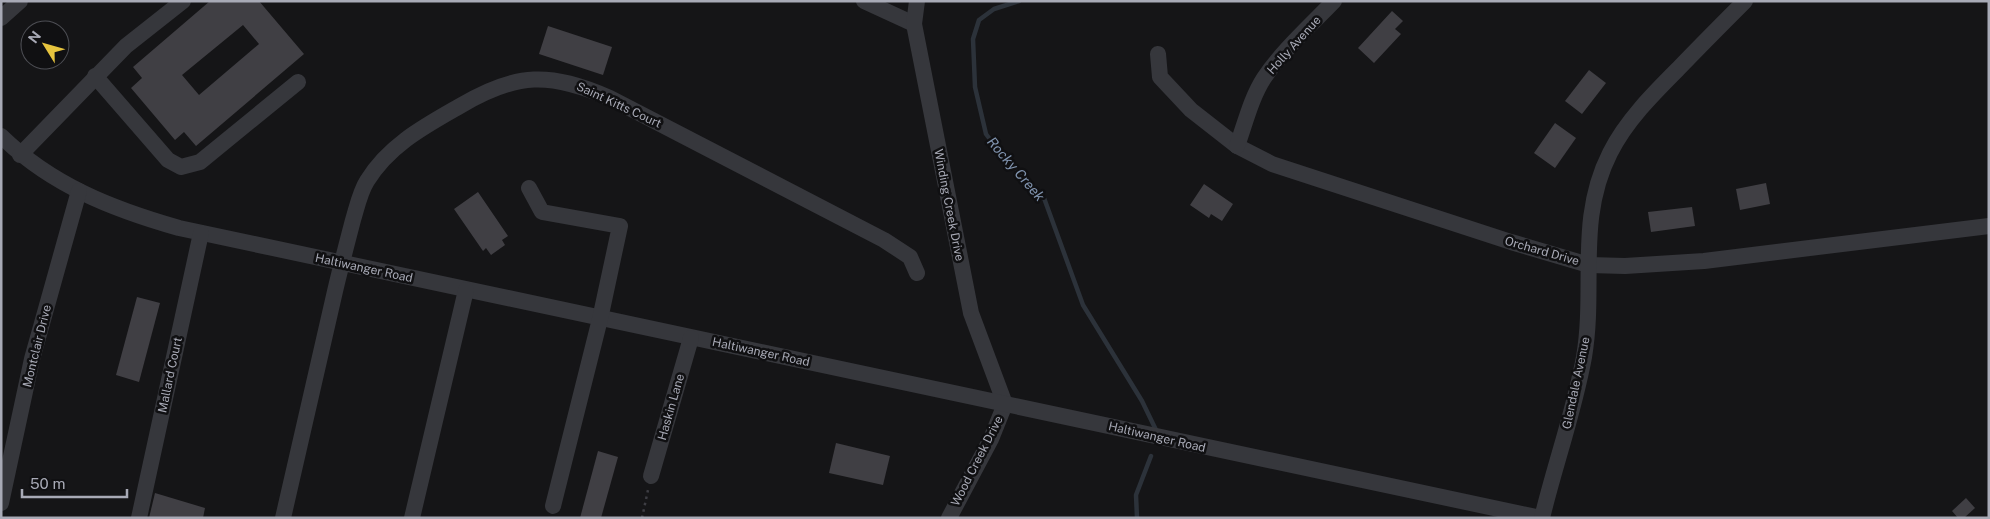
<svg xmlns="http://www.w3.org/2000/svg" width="1990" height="519" font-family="'Public Sans',sans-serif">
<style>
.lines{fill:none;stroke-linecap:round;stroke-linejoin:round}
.stream{stroke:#2c323a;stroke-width:4.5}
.building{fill:#403f44;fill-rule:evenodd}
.path{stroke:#3d3d43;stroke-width:2.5;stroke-dasharray:2.5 4;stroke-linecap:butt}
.minor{stroke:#36373c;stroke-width:16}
.labels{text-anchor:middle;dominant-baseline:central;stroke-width:5;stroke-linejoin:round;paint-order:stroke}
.street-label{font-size:12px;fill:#a8aab6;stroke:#101012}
.water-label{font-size:14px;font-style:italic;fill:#8194af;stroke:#101012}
</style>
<rect width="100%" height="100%" fill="#151517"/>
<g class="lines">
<g class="stream">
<path d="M 1019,1 L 994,9 L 979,20 L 973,39 L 975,87 L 986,134 L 995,146 L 1044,198 L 1083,305 L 1142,401 L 1156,430"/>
<path d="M 1137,518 L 1136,495 L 1151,456"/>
</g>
</g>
<g class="building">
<path d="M 210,1 L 259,1 L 304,54 L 196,146 L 184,132 L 175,140 L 131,88 L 142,78 L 133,67 ZM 243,25 L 259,44 L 199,95 L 182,75 Z"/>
<path d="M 1392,11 L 1403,21 L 1395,29 L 1401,34 L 1374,63 L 1358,48 Z"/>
<path d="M 548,26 L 612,47 L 603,75 L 539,54 Z"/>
<path d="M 1589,70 L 1606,83 L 1582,114 L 1565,101 Z"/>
<path d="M 1555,123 L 1576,138 L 1555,168 L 1534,153 Z"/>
<path d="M 1766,183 L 1770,204 L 1740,210 L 1736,189 Z"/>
<path d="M 1204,184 L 1233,204 L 1222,221 L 1211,214 L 1209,218 L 1190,205 Z"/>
<path d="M 478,192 L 508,236 L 502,240 L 505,245 L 491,255 L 486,248 L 483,251 L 454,209 Z"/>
<path d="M 1692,207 L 1695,226 L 1651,232 L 1648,212 Z"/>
<path d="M 137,297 L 160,303 L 139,382 L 116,375 Z"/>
<path d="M 836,443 L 890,456 L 883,485 L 829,473 Z"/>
<path d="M 598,451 L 618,457 L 601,518 L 580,518 Z"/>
<path d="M 155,493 L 205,508 L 203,518 L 149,518 Z"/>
<path d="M 1966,498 L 1975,508 L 1964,518 L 1958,518 L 1952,511 Z"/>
</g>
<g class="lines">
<path class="path" d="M 642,518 L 648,490"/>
<g class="minor">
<path d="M 864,1 L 914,24"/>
<path d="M 917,1 L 914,24 L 971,313 L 1005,404 L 991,439 L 949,518"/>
<path d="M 1,18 L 20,1"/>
<path d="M 1158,54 L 1160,77 L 1191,110 L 1237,146 L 1272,164 L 1511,242 L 1589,265 L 1625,266 L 1704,261 L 1989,226"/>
<path d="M 95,76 L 168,160 L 181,167 L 200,162 L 298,82"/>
<path d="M 1,136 C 51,185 112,209 179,228 L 1541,518"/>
<path d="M 1237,146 C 1245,124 1251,98 1264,78 C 1283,50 1310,26 1334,1"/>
<path d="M 20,155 L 126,46 L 183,1"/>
<path d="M 529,188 L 542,212 L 620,226 L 600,319 L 553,506"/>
<path d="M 651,476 L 691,338"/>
<path d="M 1,503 L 32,359 L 79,191"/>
<path d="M 139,518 L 201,233"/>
<path d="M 283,518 C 300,445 316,373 333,300 C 339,273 346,247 353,220 C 357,207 360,192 367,181 C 389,145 425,126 460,106 C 517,72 550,72 610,98 L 884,240 L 910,257 L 917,273"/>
<path d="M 412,518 L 466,290"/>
<path d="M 1542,518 C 1555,464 1574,412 1584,357 C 1596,286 1576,220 1610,153 C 1626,121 1653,94 1678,69 C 1700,46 1722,24 1745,1"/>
</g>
</g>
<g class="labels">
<g class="street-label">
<text transform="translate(1294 45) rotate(-48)">Holly Avenue</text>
<text transform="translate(619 105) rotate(25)">Saint Kitts Court</text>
<text transform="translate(949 205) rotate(79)">Winding Creek Drive</text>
<text transform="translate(1542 251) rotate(16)">Orchard Drive</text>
<text transform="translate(364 268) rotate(12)">Haltiwanger Road</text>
<text transform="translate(37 346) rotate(-76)">Montclair Drive</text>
<text transform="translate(761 352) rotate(12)">Haltiwanger Road</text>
<text transform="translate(170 375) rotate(-78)">Mallard Court</text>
<text transform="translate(1576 383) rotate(-78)">Glendale Avenue</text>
<text transform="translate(671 407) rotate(-74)">Haskin Lane</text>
<text transform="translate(1157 437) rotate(13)">Haltiwanger Road</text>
<text transform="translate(977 461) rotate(-63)">Wood Creek Drive</text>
</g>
<g class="water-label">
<text transform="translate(1016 169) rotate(49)">Rocky Creek</text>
</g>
</g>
<rect width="1990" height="519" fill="none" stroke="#a8aab6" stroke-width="5"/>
<g transform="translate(45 45) rotate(307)"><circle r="24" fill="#101012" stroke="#4d4e54"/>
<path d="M0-4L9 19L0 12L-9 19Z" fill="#e6c43e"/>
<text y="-8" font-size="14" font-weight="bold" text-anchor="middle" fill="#a8aab6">N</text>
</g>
<path d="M22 489v8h105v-8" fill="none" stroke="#a8aab6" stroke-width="2.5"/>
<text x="30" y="489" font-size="15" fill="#a8aab6" stroke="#101012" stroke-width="4" paint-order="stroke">50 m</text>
</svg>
